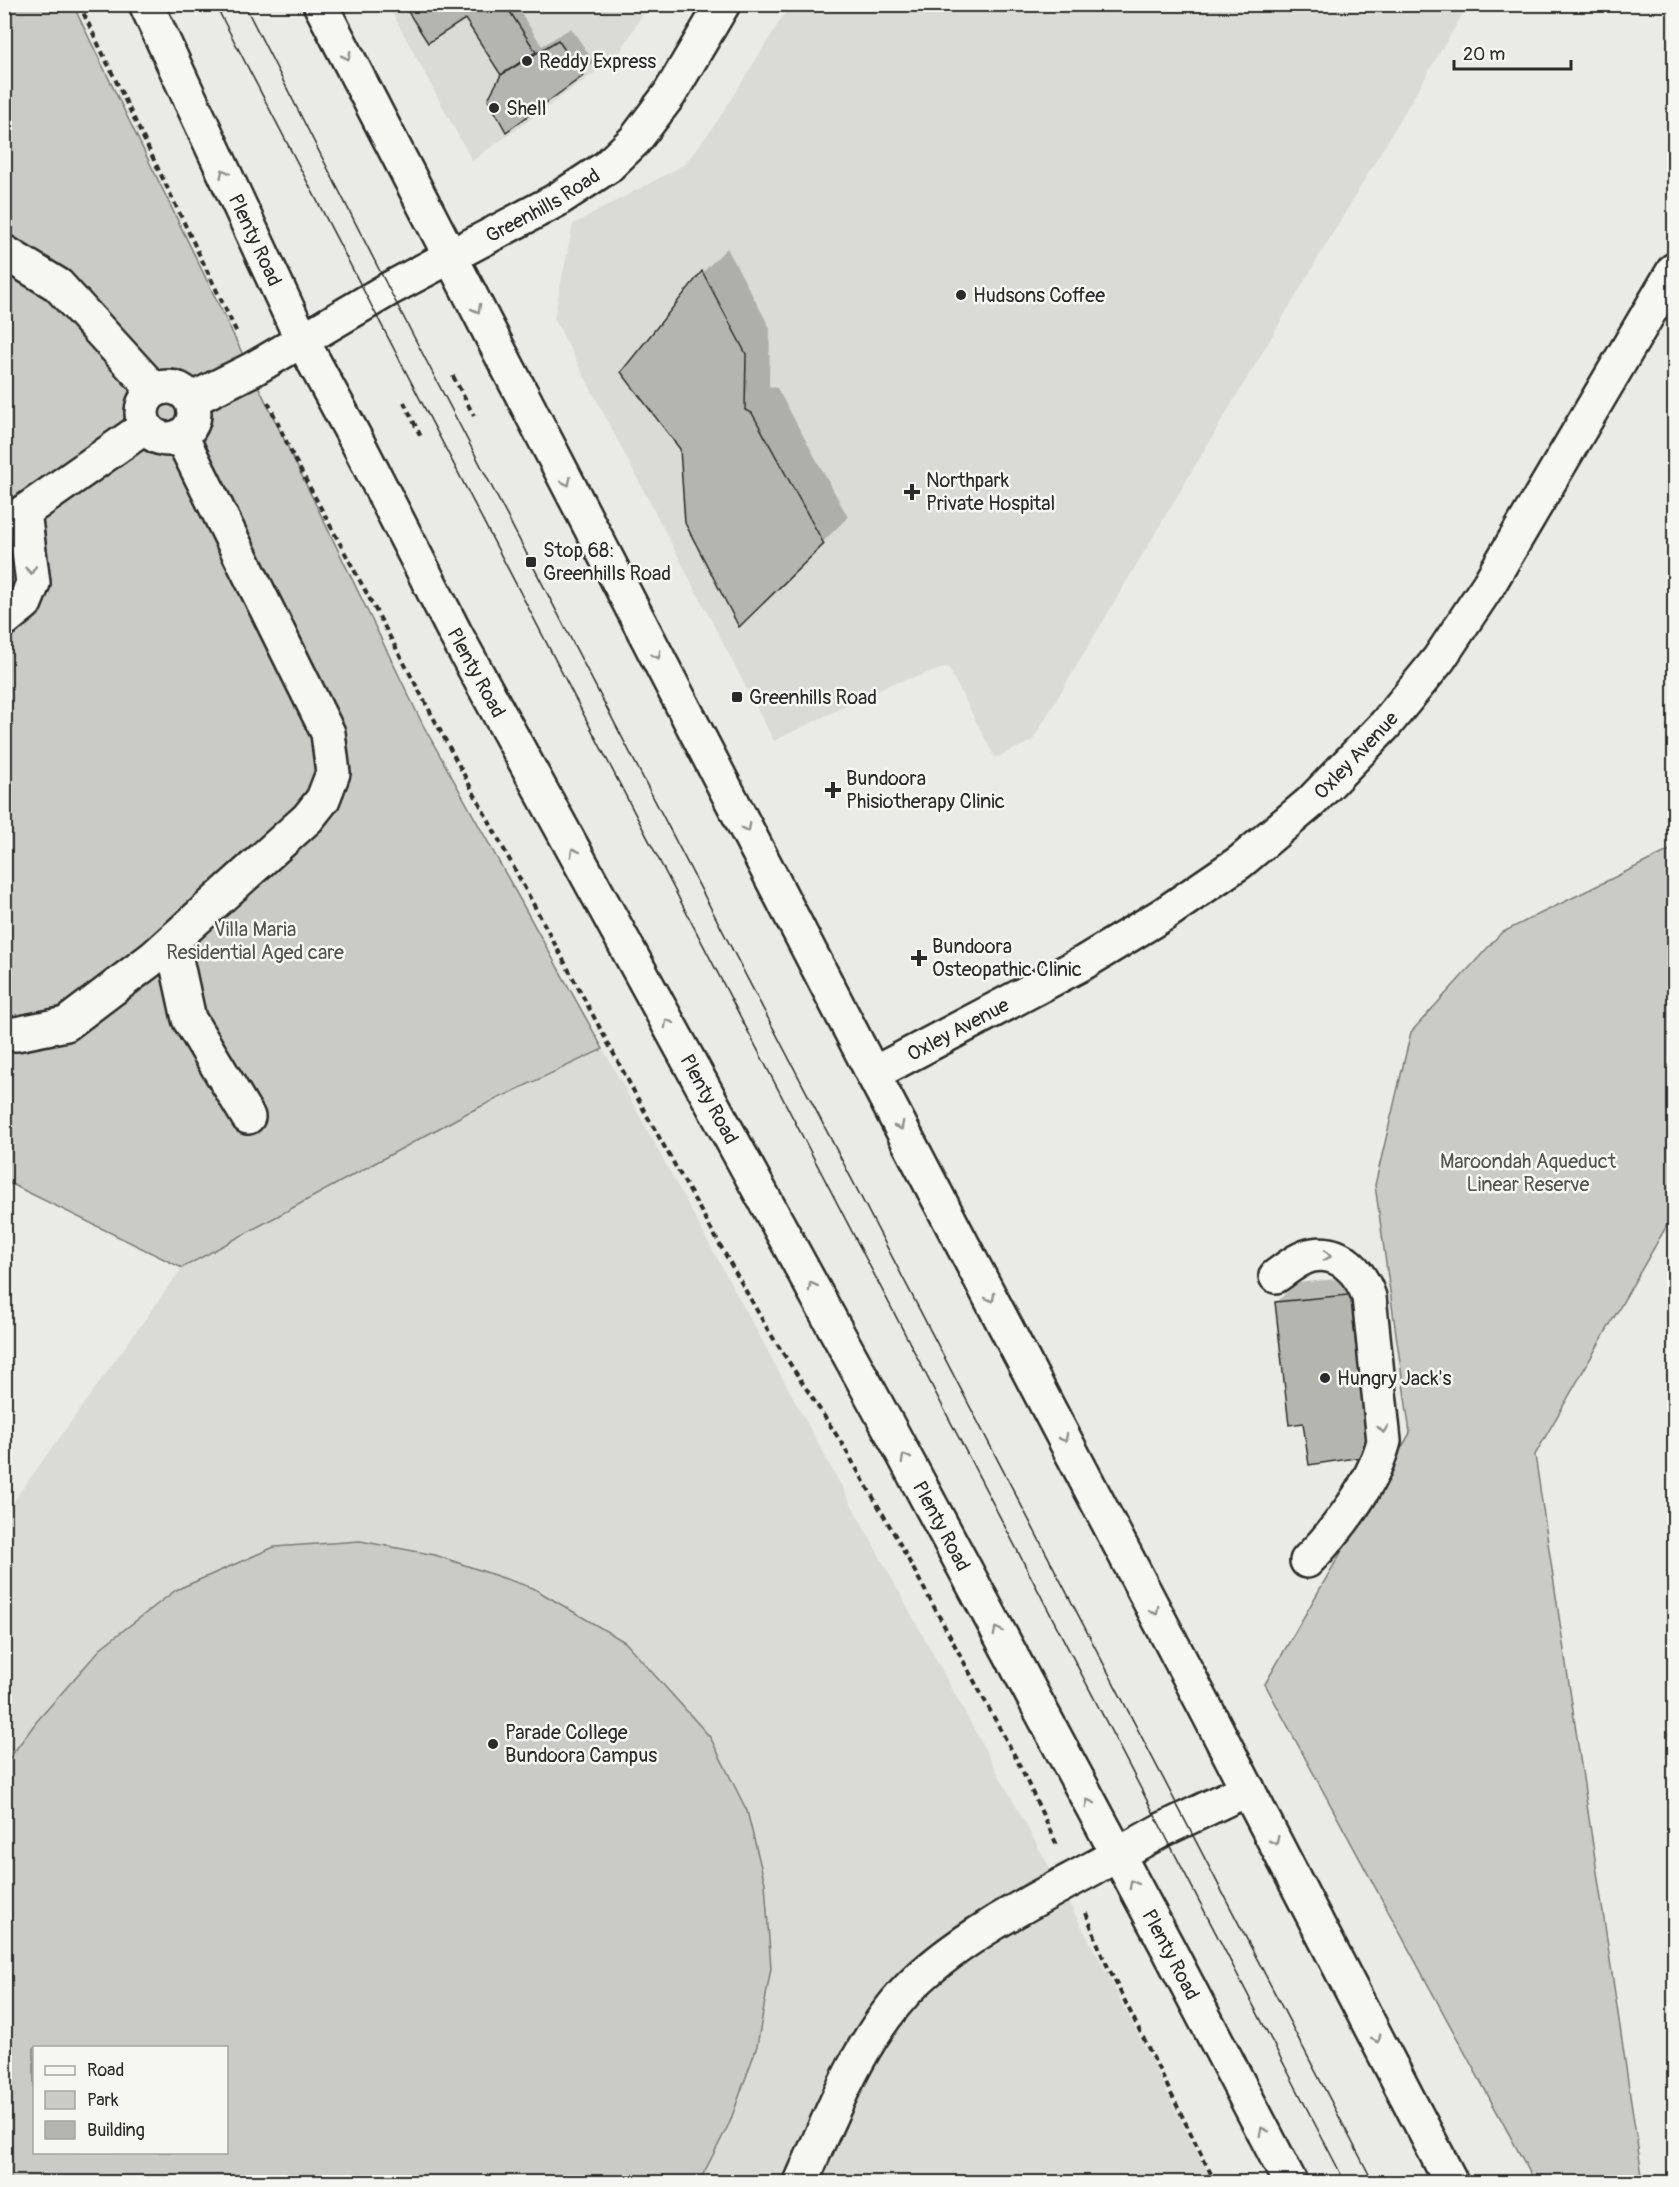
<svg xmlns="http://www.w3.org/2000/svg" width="1679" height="2187" font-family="Pangolin,sans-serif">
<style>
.built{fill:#dadad6;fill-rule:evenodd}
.green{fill:#cacac7;stroke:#7a7a79;stroke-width:1.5;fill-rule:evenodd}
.shadow{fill:#0003}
.building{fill:#b4b4b1;stroke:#2b2b2b;stroke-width:1.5}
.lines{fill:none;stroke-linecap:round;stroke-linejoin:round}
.minor-casing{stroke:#2b2b2b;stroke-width:38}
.highway-casing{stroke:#2b2b2b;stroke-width:38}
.path{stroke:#2b2b2b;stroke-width:4;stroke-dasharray:6 4.5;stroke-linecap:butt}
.minor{stroke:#f6f6f2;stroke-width:33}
.highway{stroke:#f6f6f2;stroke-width:33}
.tram{stroke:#2b2b2b;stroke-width:1.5}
.oneway{stroke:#90908e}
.poi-dot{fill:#2b2b2b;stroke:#f6f6f2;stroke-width:2}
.labels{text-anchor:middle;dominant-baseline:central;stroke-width:5;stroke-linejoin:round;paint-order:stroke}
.poi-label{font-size:20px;fill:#2b2b2b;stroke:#f6f6f2;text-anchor:start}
.street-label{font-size:20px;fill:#2b2b2b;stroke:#f6f6f2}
.park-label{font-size:20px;fill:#535352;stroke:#f6f6f2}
</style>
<rect width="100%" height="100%" fill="#eaeae6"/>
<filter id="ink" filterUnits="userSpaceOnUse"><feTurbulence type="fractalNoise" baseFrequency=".0167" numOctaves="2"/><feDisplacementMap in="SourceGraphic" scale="12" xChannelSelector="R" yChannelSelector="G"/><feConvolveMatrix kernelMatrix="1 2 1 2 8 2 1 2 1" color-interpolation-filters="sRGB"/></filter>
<g filter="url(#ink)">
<g class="built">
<path d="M 388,5 L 648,5 L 618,56 L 472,161 Z"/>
<path d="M 790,5 L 1468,5 L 1032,741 L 995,758 L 948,667 L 888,685 L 774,741 L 554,318 L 573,224 L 684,165 L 717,122 Z"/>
<path d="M 603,1049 L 1108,1975 L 1212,2182 L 5,2182 L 5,1513 L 182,1268 L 467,1113 ZM 34,2048 L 226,2048 L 226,2152 L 34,2152 Z"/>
</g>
<g class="green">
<path d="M 4,5 L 73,5 L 423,725 L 603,1049 L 467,1113 L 182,1268 L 5,1181 Z"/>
<path d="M 1674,848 L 1674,1213 L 1535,1455 L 1643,2182 L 1535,2182 L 1265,1684 L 1410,1433 L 1375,1185 L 1411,1032 L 1501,933 Z"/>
<path d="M 360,1541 L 435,1555 L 533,1588 L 625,1642 L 710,1737 L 747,1811 L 765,1883 L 771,1968 L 757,2046 L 730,2122 L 699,2182 L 5,2182 L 5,1764 L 37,1721 L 103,1646 L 176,1590 L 274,1547 ZM 34,2048 L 226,2048 L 226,2152 L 34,2152 Z"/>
</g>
<g class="shadow">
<path d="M 405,4 L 515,4 L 542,46 L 571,28 L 594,62 L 582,75 L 502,74 L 466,17 Z"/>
<path d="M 727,248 L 770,328 L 769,386 L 777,388 L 848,517 L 740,624 L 681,448 L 623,372 L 703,272 Z"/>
<path d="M 1377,1275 L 1304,1421 L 1277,1302 L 1296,1283 Z"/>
</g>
<g class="building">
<path d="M 403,4 L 505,4 L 536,52 L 501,75 L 465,19 L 428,43 Z"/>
<path d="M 558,40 L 583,76 L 506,132 L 488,99 L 501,75 Z"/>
<path d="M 702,271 L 746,354 L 745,410 L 752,413 L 824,544 L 739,627 L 685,523 L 680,449 L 621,372 Z"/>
<path d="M 1358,1294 L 1375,1455 L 1309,1465 L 1303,1423 L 1289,1425 L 1275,1302 Z"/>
</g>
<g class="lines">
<g class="minor-casing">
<g id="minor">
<path d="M 4,252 L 58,285 L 154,390"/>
<circle cx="168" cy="413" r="26"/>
<path id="s1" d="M 191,400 L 253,369 L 389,289 L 555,201 L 607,167 L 635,140 L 669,95 L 723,4"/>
<path d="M 24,512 L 145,427"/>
<path d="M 4,620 L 25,603 L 33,583 L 24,512"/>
<path d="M 172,941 L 189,1019 L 248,1117"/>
<path d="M 4,1034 L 16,1034 L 66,1024 L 153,958 L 308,818 L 323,799 L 333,773 L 328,733 L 181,436"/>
<path id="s2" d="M 873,1074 L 1083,963 L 1164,914 L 1240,862 L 1311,802 L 1385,725 L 1439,659 L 1489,584 L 1674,270"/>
<path d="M 1276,1276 C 1286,1269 1300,1257 1313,1255 C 1341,1250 1361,1273 1369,1297 L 1384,1441 C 1373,1484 1338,1530 1307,1561"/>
<path d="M 801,2182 C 831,2115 862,2032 916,1981 C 971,1929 1051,1892 1117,1855"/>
</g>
</g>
<g class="highway-casing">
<g id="highway">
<path id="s3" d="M 146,4 L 302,340 L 361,449 L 455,633 L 892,1433 L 1168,1948 L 1290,2182"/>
<path d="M 320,4 L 873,1074 L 1204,1705 L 1451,2182"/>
<path d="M 1117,1855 L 1162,1830 L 1248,1789"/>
</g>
</g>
<g class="path">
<path d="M 79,4 L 238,335"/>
<path d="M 453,376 L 474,416"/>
<path d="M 268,402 L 293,456 L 646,1114 L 768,1330 L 841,1442 L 895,1535 L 1017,1760 L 1057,1845"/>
<path d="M 404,402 L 422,439"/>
<path d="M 1086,1913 L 1102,1955 L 1215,2182"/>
</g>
<use href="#minor" class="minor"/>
<use href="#highway" class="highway"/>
<g class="tram">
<path d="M 215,4 L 1345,2182"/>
<path d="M 244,4 L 389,289 L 1373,2182"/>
</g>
</g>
<defs><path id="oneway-chevron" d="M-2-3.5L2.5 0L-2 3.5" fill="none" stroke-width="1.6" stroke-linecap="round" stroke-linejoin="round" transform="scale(1.5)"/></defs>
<g class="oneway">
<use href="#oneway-chevron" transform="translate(347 56) rotate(63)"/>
<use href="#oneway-chevron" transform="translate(224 173) rotate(-115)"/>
<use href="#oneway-chevron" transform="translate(477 309) rotate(62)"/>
<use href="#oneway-chevron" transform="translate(567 482) rotate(63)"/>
<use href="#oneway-chevron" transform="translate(31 570) rotate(83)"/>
<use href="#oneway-chevron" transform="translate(657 655) rotate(63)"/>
<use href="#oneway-chevron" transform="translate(747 828) rotate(63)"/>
<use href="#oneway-chevron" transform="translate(574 852) rotate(-119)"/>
<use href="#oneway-chevron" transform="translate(668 1023) rotate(-119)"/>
<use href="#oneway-chevron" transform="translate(900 1126) rotate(62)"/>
<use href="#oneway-chevron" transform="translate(1327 1256) rotate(10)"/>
<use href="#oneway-chevron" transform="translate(812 1286) rotate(-119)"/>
<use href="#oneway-chevron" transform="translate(991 1298) rotate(62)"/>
<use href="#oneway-chevron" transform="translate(1383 1429) rotate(84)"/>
<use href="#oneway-chevron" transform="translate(1064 1438) rotate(62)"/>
<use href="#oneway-chevron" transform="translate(905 1458) rotate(-118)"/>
<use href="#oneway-chevron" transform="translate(1155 1611) rotate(62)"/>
<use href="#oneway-chevron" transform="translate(997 1631) rotate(-118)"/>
<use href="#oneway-chevron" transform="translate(1089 1803) rotate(-118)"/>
<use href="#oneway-chevron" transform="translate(1275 1841) rotate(63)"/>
<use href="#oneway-chevron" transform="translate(1133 1884) rotate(-119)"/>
<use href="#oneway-chevron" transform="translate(1377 2039) rotate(63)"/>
<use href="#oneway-chevron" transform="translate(1263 2131) rotate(-117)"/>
</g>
</g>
<g class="poi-dot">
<circle cx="527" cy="61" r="6"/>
<circle cx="494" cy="108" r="6"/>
<circle cx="961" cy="295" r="6"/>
<path d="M909 483h6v6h6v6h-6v6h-6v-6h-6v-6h6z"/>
<rect x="525" y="556" width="12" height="12" rx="3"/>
<rect x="731" y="691" width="12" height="12" rx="3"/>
<path d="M830 781h6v6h6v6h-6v6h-6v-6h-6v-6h6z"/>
<path d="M916 949h6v6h6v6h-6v6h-6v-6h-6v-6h6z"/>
<circle cx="1325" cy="1378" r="6"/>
<circle cx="493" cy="1744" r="6"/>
</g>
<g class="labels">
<g class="poi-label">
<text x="539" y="61">Reddy Express</text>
<text x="506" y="108">Shell</text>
<text x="973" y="295">Hudsons Coffee</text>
<text x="926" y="480">Northpark<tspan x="926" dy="23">Private Hospital</tspan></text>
<text x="543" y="550">Stop 68:<tspan x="543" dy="23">Greenhills Road</tspan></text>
<text x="749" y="697">Greenhills Road</text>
<text x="846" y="778">Bundoora<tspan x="846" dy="23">Phisiotherapy Clinic</tspan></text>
<text x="932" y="946">Bundoora<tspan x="932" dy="23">Osteopathic Clinic</tspan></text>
<text x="1337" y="1378">Hungry Jack's</text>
<text x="505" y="1732">Parade College<tspan x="505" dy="23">Bundoora Campus</tspan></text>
</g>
<g class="street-label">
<text stroke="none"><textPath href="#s1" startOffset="402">Greenhills Road</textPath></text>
<text stroke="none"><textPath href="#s3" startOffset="260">Plenty Road</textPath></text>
<text stroke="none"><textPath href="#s3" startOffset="746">Plenty Road</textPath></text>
<text stroke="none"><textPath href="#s2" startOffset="582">Oxley Avenue</textPath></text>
<text stroke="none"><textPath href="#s2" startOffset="96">Oxley Avenue</textPath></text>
<text stroke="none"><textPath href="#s3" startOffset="1232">Plenty Road</textPath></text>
<text stroke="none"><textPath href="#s3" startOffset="1718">Plenty Road</textPath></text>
<text stroke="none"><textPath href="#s3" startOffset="2204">Plenty Road</textPath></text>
</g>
<g class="park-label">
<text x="255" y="929">Villa Maria<tspan x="255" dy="23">Residential Aged care</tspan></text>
<text x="1528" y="1161">Maroondah Aqueduct<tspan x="1528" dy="23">Linear Reserve</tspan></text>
</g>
</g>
<rect width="1679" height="2187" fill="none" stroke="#f6f6f2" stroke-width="24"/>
<rect x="12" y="12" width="1655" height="2163" fill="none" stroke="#2b2b2b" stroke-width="2" filter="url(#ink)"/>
<rect x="33" y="2046" width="195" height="108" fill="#f6f6f2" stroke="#a5a5a2" stroke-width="1.5"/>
<rect x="45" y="2066" width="30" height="9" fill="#f6f6f2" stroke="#a5a5a2" stroke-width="1.5"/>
<text x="87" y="2076" font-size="18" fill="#2b2b2b">Road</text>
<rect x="45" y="2091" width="30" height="18" fill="#cacac7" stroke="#a5a5a2" stroke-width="1.5"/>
<text x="87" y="2106" font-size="18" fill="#2b2b2b">Park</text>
<rect x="45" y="2121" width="30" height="18" fill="#b4b4b1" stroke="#a5a5a2" stroke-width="1.5"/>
<text x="87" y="2136" font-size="18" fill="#2b2b2b">Building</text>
<path d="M1454 60v9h117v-9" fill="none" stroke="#2b2b2b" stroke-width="3"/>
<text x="1463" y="60" font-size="18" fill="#2b2b2b" stroke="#f6f6f2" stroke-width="4.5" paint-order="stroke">20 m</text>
</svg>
